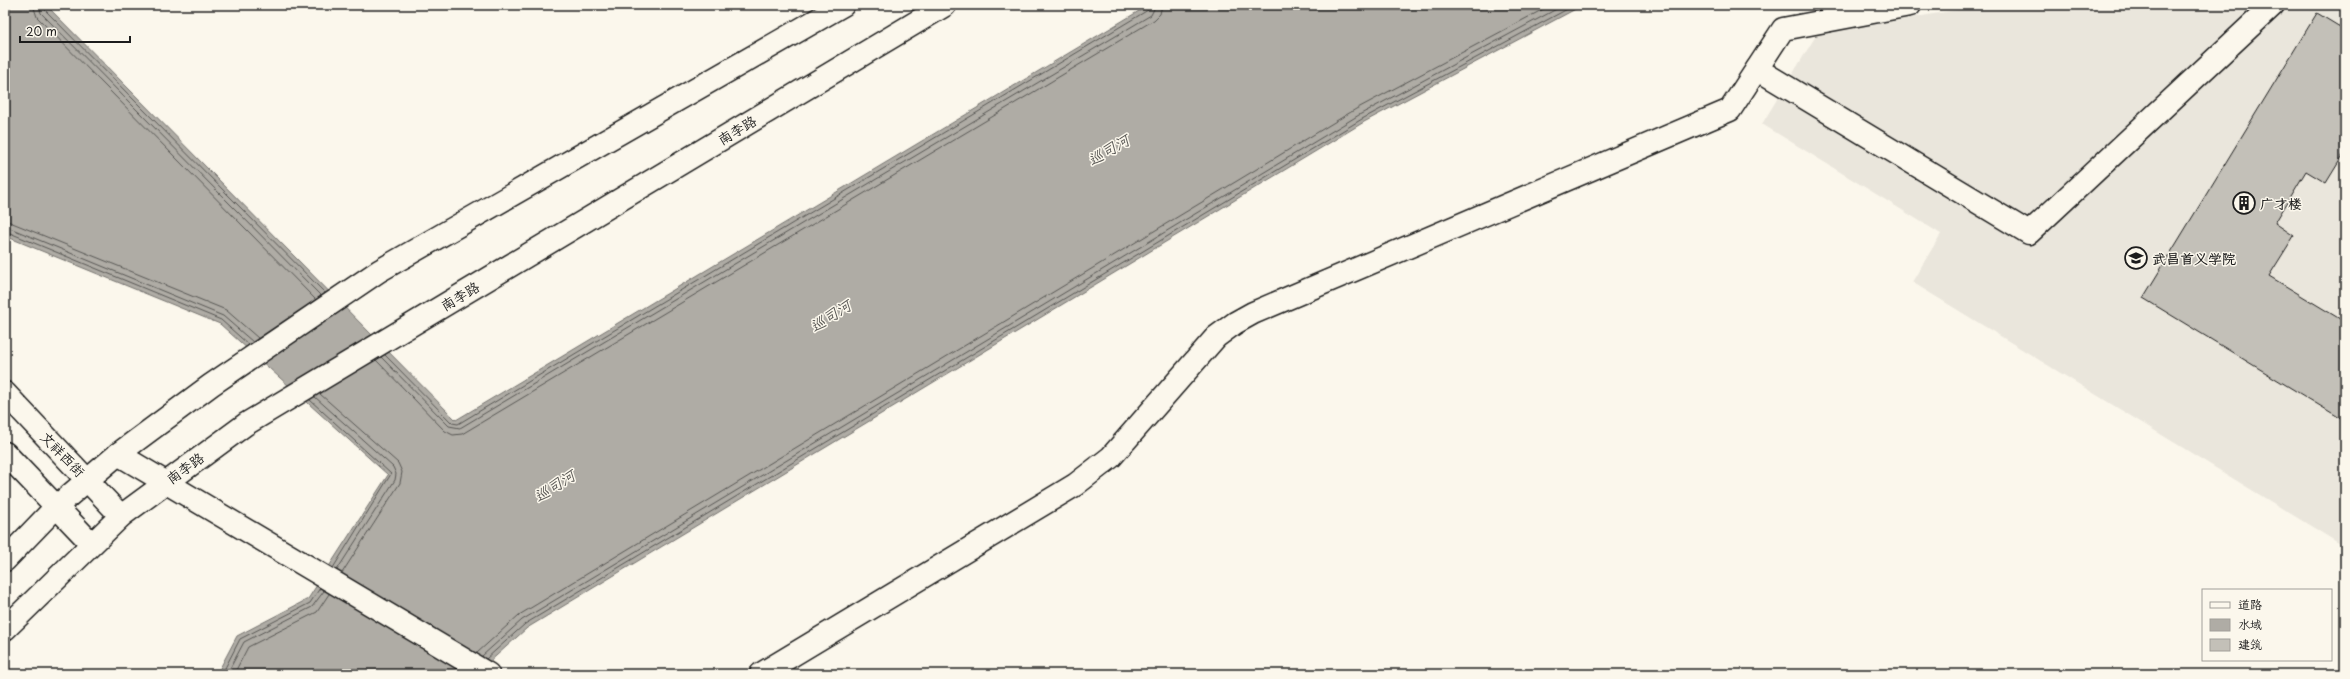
<svg xmlns="http://www.w3.org/2000/svg" width="2350" height="679" font-family="'Playpen Sans','LXGW WenKai TC',sans-serif">
<style>
.built{fill:#eae6dc}
.water{fill:#afaca5;stroke:#74726e}
.lines{fill:none;stroke-linecap:round;stroke-linejoin:round}
.shore{stroke:#575653;stroke-width:1}
.building{fill:#c3c0b8;stroke:#1c1c1c}
.minor-casing{stroke:#1c1c1c;stroke-width:25}
.tertiary-casing{stroke:#1c1c1c;stroke-width:25}
.secondary-casing{stroke:#1c1c1c;stroke-width:25}
.minor{stroke:#fbf7ec;stroke-width:22}
.tertiary{stroke:#fbf7ec;stroke-width:22}
.secondary{stroke:#fbf7ec;stroke-width:22}
.labels{text-anchor:middle;dominant-baseline:central;stroke-width:3;stroke-linejoin:round;paint-order:stroke}
.street-label{font-size:14px;fill:#1c1c1c;stroke:#fbf7ec}
.poi-label{font-size:14px;font-weight:bold;fill:#1c1c1c;stroke:#fbf7ec;text-anchor:start}
.water-label{font-size:15px;font-style:italic;fill:#575653;stroke:#fbf7ec}
</style>
<rect width="100%" height="100%" fill="#fbf7ec"/>
<filter id="ink" filterUnits="userSpaceOnUse"><feTurbulence type="fractalNoise" baseFrequency=".025" numOctaves="2"/><feDisplacementMap in="SourceGraphic" scale="8" xChannelSelector="R" yChannelSelector="G"/><feConvolveMatrix kernelMatrix="1 2 1 2 8 2 1 2 1" color-interpolation-filters="sRGB"/></filter>
<g filter="url(#ink)">
<path class="built" d="M 1986,5 L 2345,5 L 2345,547 L 1912,282 L 1941,234 L 1762,124 L 1817,34 Z"/>
<path class="water" d="M 5,5 L 46,5 L 456,420 L 1149,5 L 1583,5 L 1364,122 L 527,628 L 476,674 L 217,674 L 237,636 L 308,599 L 388,475 L 220,324 L 10,238 L 5,233 Z"/>
<g class="lines">
<g class="shore">
<path d="M 33,5 L 37,17 L 316,300"/>
<path d="M 39,5 L 41,13 L 321,296"/>
<path d="M 44,5 L 45,10 L 325,293"/>
<path d="M 5,220 L 226,310 L 258,338"/>
<path d="M 5,226 L 223,316 L 253,342"/>
<path d="M 5,231 L 221,320 L 249,345"/>
<path d="M 385,355 L 452,423 L 458,424 L 1148,10 L 1150,5"/>
<path d="M 381,357 L 449,426 L 460,428 L 1151,15 L 1156,5"/>
<path d="M 376,360 L 445,431 L 453,435 L 462,434 L 1154,20 L 1160,14 L 1162,5"/>
<path d="M 320,394 L 398,463 L 402,472 L 400,483 L 342,573"/>
<path d="M 315,397 L 393,467 L 396,474 L 395,480 L 337,570"/>
<path d="M 310,400 L 391,474 L 333,568"/>
<path d="M 477,653 L 519,615 L 1356,109 L 1551,5"/>
<path d="M 482,656 L 522,620 L 1359,115 L 1564,5"/>
<path d="M 486,659 L 525,624 L 1362,119 L 1575,5"/>
<path d="M 222,674 L 240,639 L 310,603 L 320,588"/>
<path d="M 227,674 L 244,642 L 312,607 L 324,591"/>
<path d="M 234,674 L 248,647 L 317,612 L 329,594"/>
</g>
</g>
<path class="building" d="M 2317,13 L 2345,30 L 2345,152 L 2326,183 L 2306,171 L 2275,223 L 2294,236 L 2269,276 L 2345,322 L 2345,421 L 2143,298 Z"/>
<g class="lines">
<g class="minor-casing">
<g id="minor">
<path d="M 1757,69 L 2029,233 L 2273,5"/>
<path d="M 118,454 L 488,674"/>
<path d="M 761,674 L 1075,485 L 1111,457 L 1216,337 L 1235,323 L 1253,313 L 1730,110 L 1783,29 L 1910,5"/>
</g>
</g>
<g class="tertiary-casing">
<g id="tertiary">
<path d="M 5,393 L 121,516"/>
<path d="M 5,453 L 91,543"/>
</g>
</g>
<g class="secondary-casing">
<g id="secondary">
<path d="M 5,560 L 57,506 L 118,454 L 211,385 L 379,271 L 843,5"/>
<path d="M 5,629 L 121,516 L 246,424 L 945,5"/>
</g>
</g>
<use href="#minor" class="minor"/>
<use href="#tertiary" class="tertiary"/>
<use href="#secondary" class="secondary"/>
</g>
</g>
<defs>
<g id="building-ring" transform="scale(1.15)"><circle r="9.5" fill="#fbf7ec" stroke="#1c1c1c" stroke-width="1.5"/><path d="M-4-6H4V6H1V3H-1V6H-4ZM-2.5-4.3h1.7v1.8h-1.7ZM.8-4.3h1.7v1.8H.8ZM-2.5-1h1.7V.8h-1.7ZM.8-1h1.7V.8H.8Z" fill="#1c1c1c"/></g>
<g id="university-ring" transform="scale(1.15)"><circle r="9.5" fill="#fbf7ec" stroke="#1c1c1c" stroke-width="1.5"/><path d="M0-5L7-2L0 1L-7-2ZM-4 1L0 2.5L4 1V4Q0 6-4 4Z" fill="#1c1c1c"/></g>
</defs>
<g fill-rule="evenodd">
<use href="#building-ring" x="2244" y="203"/>
<use href="#university-ring" x="2136" y="258"/>
</g>
<g class="labels">
<g class="street-label">
<text transform="translate(737 130) rotate(-31)">南李路</text>
<text transform="translate(460 296) rotate(-31)">南李路</text>
<text transform="translate(63 454) rotate(46)">文祥西街</text>
<text transform="translate(185 468) rotate(-36)">南李路</text>
</g>
<g class="poi-label">
<text x="2260" y="203">广才楼</text>
<text x="2152" y="258">武昌首义学院</text>
</g>
<g class="water-label">
<text transform="translate(1108 149) rotate(-30)">巡司河</text>
<text transform="translate(830 315) rotate(-32)">巡司河</text>
<text transform="translate(554 485) rotate(-32)">巡司河</text>
</g>
</g>
<rect width="2350" height="679" fill="none" stroke="#fbf7ec" stroke-width="20"/>
<rect x="10" y="10" width="2330" height="659" fill="none" stroke="#1c1c1c" stroke-width="1.5" filter="url(#ink)"/>
<rect x="2202" y="589" width="130" height="72" fill="#fbf7ec" stroke="#a29f99"/>
<rect x="2210" y="602" width="20" height="6" fill="#fbf7ec" stroke="#a29f99"/>
<text x="2238" y="609" font-size="12" fill="#1c1c1c">道路</text>
<rect x="2210" y="619" width="20" height="12" fill="#afaca5" stroke="#a29f99"/>
<text x="2238" y="629" font-size="12" fill="#1c1c1c">水域</text>
<rect x="2210" y="639" width="20" height="12" fill="#c3c0b8" stroke="#a29f99"/>
<text x="2238" y="649" font-size="12" fill="#1c1c1c">建筑</text>
<path d="M20 36v6h110v-6" fill="none" stroke="#1c1c1c" stroke-width="2"/>
<text x="26" y="36" font-size="12" fill="#1c1c1c" stroke="#fbf7ec" stroke-width="3" paint-order="stroke">20 m</text>
</svg>
